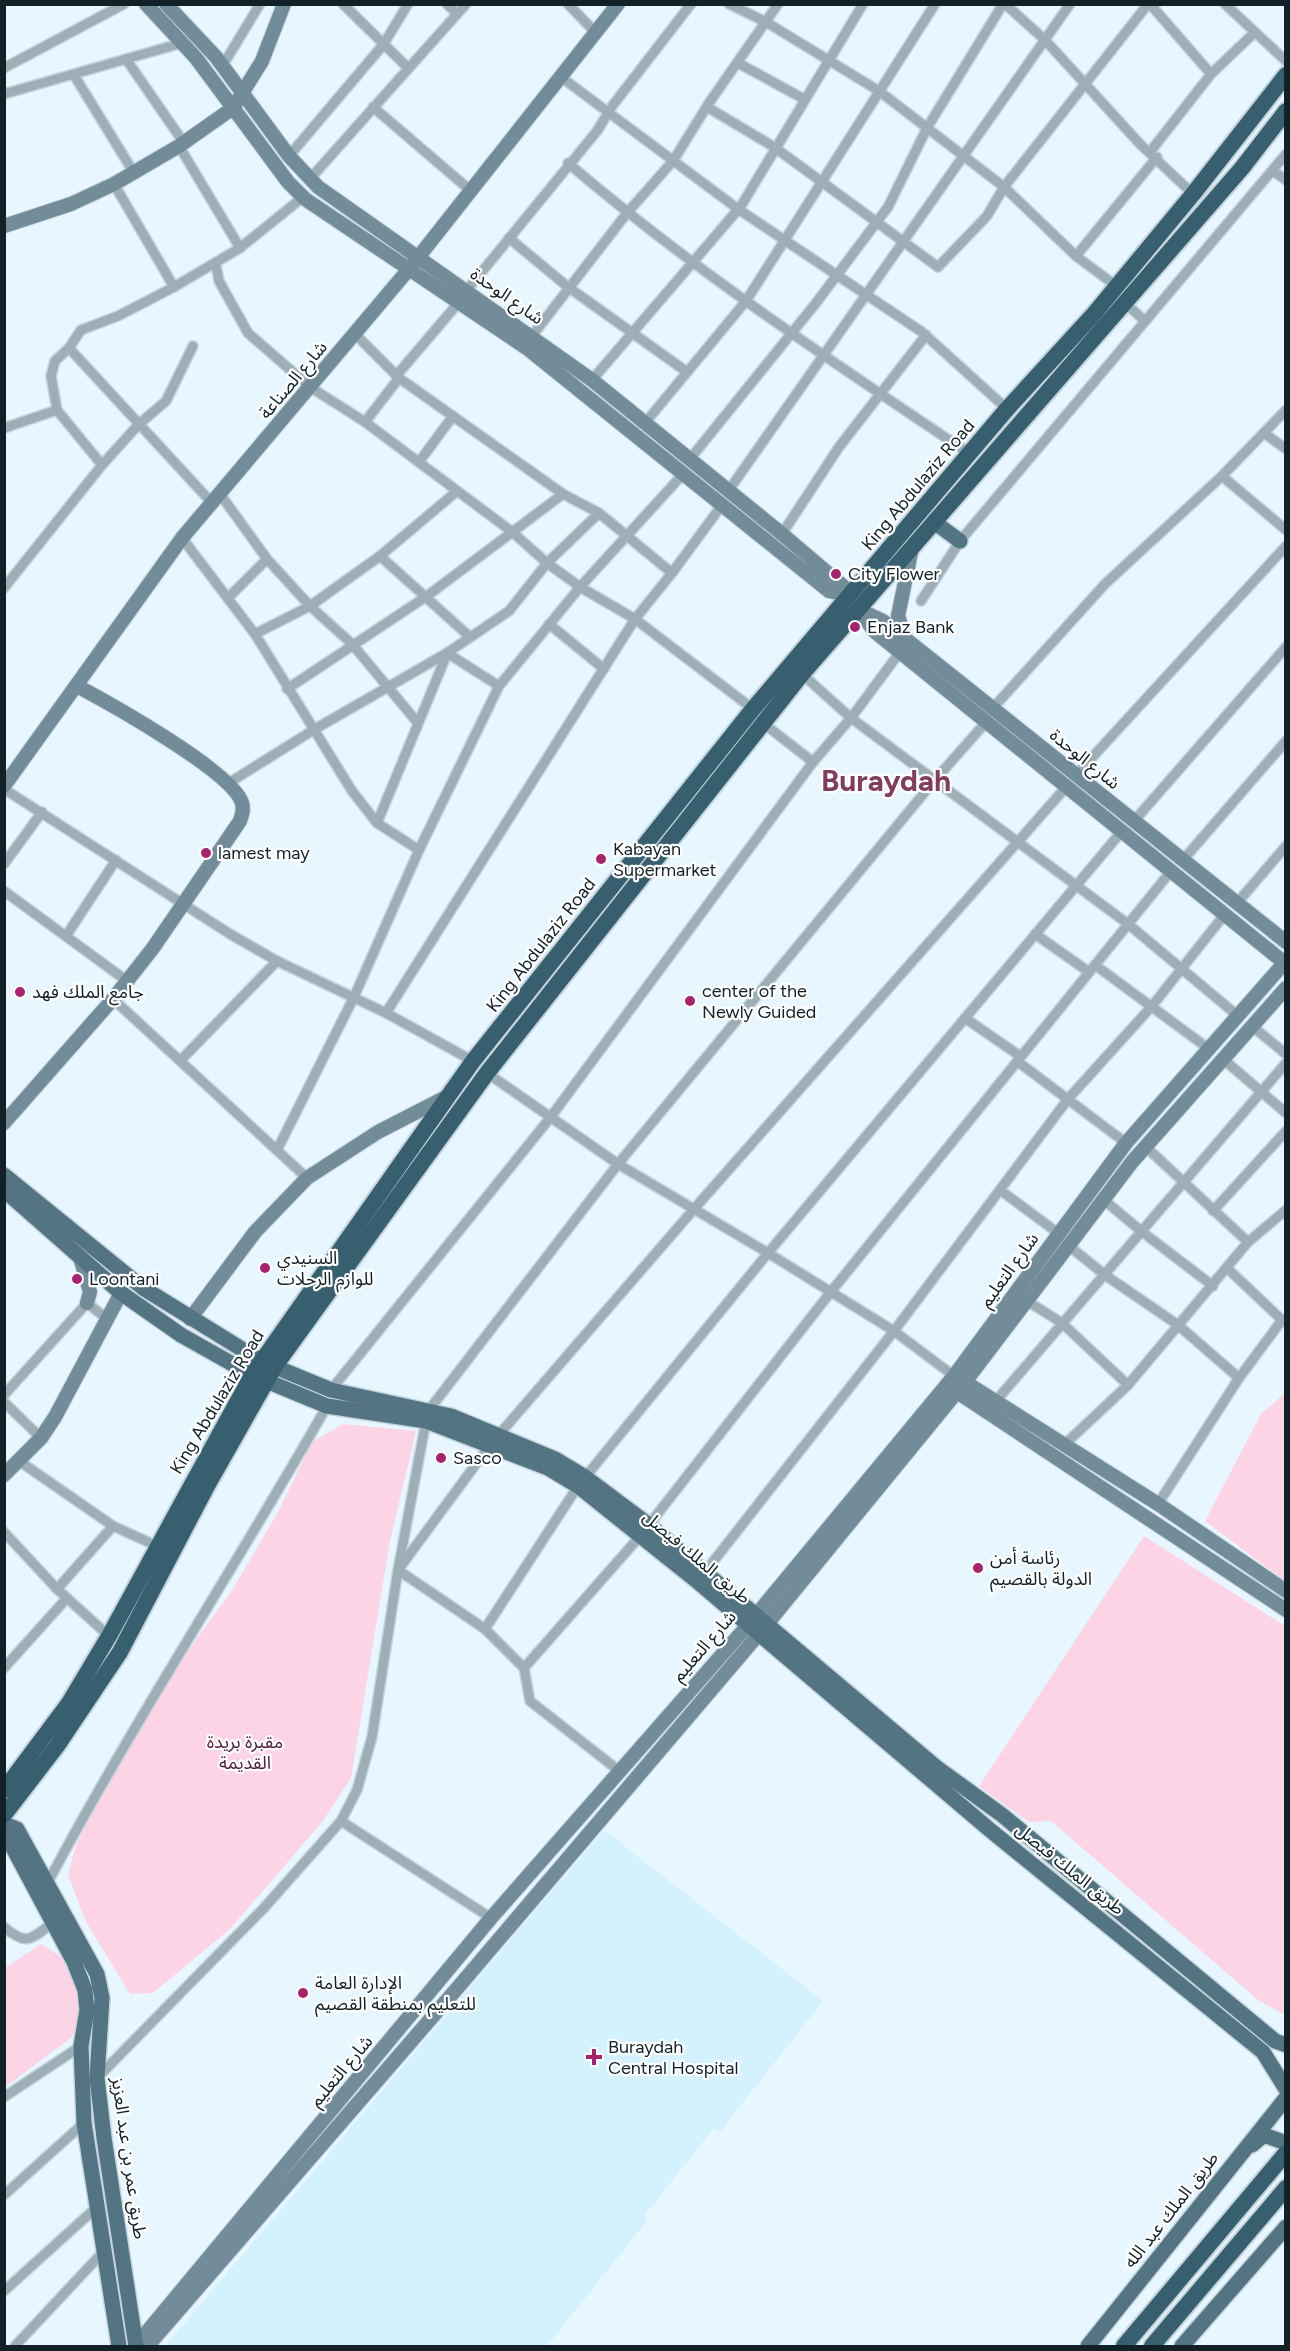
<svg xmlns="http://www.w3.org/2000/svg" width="1290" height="2351" font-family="Figtree,'Noto Sans Arabic',sans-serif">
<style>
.built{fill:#d4f1fe}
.green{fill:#fdd4e5}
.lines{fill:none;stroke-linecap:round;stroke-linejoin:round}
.street-casing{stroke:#c6d5dc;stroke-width:12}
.secondary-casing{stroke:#c6d5dc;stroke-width:16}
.primary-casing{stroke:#c6d5dc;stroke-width:18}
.highway-casing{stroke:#c6d5dc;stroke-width:20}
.street{stroke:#9daeb7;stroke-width:9}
.secondary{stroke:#728c99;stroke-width:14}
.primary{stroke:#537483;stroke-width:15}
.highway{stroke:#385f70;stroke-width:16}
.poi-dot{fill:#a7236e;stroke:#fff;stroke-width:2}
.labels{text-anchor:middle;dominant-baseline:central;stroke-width:4.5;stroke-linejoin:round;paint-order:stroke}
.street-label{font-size:18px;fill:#112127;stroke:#fff}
.poi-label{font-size:18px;fill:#112127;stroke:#fff;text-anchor:start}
.park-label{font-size:18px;fill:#53203a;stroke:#fff}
.town-label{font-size:30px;font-weight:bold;fill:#803d5e;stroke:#fff}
</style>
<rect width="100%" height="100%" fill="#e8f7ff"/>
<path class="built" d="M 604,1830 L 823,2001 L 720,2132 L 714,2128 L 644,2216 L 647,2221 L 547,2346 L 165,2346 Z"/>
<g class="green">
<path d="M 1285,1393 L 1285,1581 L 1205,1521 L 1261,1414 Z"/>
<path d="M 343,1424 L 416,1431 L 390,1541 L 351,1778 L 323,1821 L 230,1929 L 153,1993 L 130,1994 L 86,1922 L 68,1875 L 76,1845 L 119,1758 L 184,1656 L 231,1592 L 277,1514 L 312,1442 Z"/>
<path d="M 1144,1536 L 1285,1626 L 1285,2015 L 1258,2000 L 1051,1821 L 1029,1822 L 979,1786 Z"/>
<path d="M 41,1944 L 68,1961 L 79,1988 L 80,2018 L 72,2037 L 5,2087 L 5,1968 Z"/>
</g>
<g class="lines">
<g class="street-casing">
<g id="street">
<path d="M 343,4 L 408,68"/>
<path d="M 447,4 L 457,14"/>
<path d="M 568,4 L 596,33"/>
<path d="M 729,4 L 766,22 L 879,91 L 1004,187 L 1076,256 L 1116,286"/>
<path d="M 1005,4 L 1045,40 L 1140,144 L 1193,194"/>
<path d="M 1150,4 L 1211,74"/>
<path d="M 1225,4 L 1286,61"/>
<path d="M 126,59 L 184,143"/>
<path d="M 738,63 L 804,99"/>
<path d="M 223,65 L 260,4"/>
<path d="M 4,68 L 124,4"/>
<path d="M 74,75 L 134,173"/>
<path d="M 561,77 L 738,209 L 922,332 L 1007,409"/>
<path d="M 4,94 L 182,43"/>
<path d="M 373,107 L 471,191"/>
<path d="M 707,107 L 774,147 L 938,267 L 987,216 L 1004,187 L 1148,4"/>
<path d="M 179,146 L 240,248"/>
<path d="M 1150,152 L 1211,74 L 1254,33"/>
<path d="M 289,156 L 383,45 L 408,4"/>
<path d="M 568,163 C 694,271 833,362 970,454"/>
<path d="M 1273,171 L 1286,180"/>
<path d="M 309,180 L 466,4"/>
<path d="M 114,184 L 174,287 L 240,248 L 303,197"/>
<path d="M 509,238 L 568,287 L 687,372"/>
<path d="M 1076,256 L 1157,157"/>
<path d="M 216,265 L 219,281 L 248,333 L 310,387 L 365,422 L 511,531 L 547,563 L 580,587 L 635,619 L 753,709"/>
<path d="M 174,287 L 118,316 L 81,330 L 69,348 L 55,361 L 51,376 L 57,410 L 102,465 L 138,425 L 166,401 L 193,346"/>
<path d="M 467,290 L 597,131 L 613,105 L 691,4"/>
<path d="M 1126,304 L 1144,320"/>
<path d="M 355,334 L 399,378 L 563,494 L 599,513 L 672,573"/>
<path d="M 532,336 L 627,213 L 673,161 L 709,103 L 778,4"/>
<path d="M 69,348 L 212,503"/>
<path d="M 396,376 L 460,301"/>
<path d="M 592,380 L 741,206 L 863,4"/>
<path d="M 365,422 L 399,378"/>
<path d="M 645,423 L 746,301 L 935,4"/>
<path d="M 4,428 L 57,410"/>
<path d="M 1264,433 L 1286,449"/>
<path d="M 690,459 L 816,303 L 888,207 L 927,128 L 1003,4"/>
<path d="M 419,462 L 453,416"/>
<path d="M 1222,476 L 1286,530"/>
<path d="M 729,490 C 843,328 956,166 1070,4"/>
<path d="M 220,494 L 267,559 L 310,606 L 352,644 L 417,722"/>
<path d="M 782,534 L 839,447 L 926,335"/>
<path d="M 182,538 L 255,634 L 352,791 L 377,823 L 419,850"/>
<path d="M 380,556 L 470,637"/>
<path d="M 4,588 L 102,465"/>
<path d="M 228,598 L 267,559"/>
<path d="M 921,601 L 960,541 L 1286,154"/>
<path d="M 549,624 L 604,669"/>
<path d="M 255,634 L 310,606 L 380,556 L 456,492"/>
<path d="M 447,653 L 499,686"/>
<path d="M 802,674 L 851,718 L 1128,924 L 1238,1016"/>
<path d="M 287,689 L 427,596 L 563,494"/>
<path d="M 993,708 L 1105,584 L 1222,476 L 1286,410"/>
<path d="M 763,723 L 813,762"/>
<path d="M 1076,775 L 1286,546"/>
<path d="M 227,784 L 315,729 L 447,653 L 509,611 L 547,563 L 599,513"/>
<path d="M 4,789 L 230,934 L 277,961 L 386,1013 L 473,1061"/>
<path d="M 1134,821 L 1286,647"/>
<path d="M 377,823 L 447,654"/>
<path d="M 1183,860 L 1286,741"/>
<path d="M 4,864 L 42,812"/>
<path d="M 4,891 L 127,981"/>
<path d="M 1237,903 L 1286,846"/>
<path d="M 1035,934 L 1089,972"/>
<path d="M 66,936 L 116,860"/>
<path d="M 1095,965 L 1209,1049"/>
<path d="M 113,999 L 307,1178"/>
<path d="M 386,1013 L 635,619 L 672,573 L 722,505"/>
<path d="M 965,1018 L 1020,1056"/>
<path d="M 1252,1026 L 1286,1054"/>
<path d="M 1223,1059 L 1286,1113"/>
<path d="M 181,1060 L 277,961"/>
<path d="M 1017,1061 L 1126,1143"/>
<path d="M 487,1073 L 618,1164 L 768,1253 L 894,1331 L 954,1376"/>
<path d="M 1146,1147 L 1248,1242"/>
<path d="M 277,1150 L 354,997 L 419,850 L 499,686 L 580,587 L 684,473"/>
<path d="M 1000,1190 L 1058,1233"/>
<path d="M 1104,1200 L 1141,1231 L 1213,1286"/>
<path d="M 1213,1211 L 1286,1131"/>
<path d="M 1069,1246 L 1105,1275 L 1178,1325 L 1239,1378"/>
<path d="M 1027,1301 L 1062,1323 L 1128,1385"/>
<path d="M 331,1390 L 550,1118 L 813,762 L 851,718 L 900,652"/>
<path d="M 4,1395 L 87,1303 L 106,1318"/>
<path d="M 4,1402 L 41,1438"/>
<path d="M 995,1402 L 1286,1063"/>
<path d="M 429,1410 L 618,1164 L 934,781 L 987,721"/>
<path d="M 1064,1445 L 1128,1385 L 1248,1242 L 1286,1210"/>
<path d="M 19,1461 L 113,1526 L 157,1546"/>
<path d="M 1158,1504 L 1239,1378 L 1282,1320 L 1228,1269"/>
<path d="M 4,1532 L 57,1589 L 109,1636"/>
<path d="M 705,1572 L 894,1331 L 1068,1099 L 1152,1006 L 1225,914"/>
<path d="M 57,1589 L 113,1526"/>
<path d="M 485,1629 L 578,1486 L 768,1253 L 1122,831"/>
<path d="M 4,1668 L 67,1598"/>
<path d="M 524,1668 L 641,1535 L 830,1293 L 1171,871"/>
<path d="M 618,1770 L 530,1701 L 524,1668 L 485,1629 L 398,1570 L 490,1445 L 694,1209 L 1067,786"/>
<path d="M 341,1821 L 491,1918"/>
<path d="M 48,1882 C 135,1719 236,1566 327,1406"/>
<path d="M 4,1927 C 26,1946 31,1940 52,1923"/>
<path d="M 97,2078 L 264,1908 L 341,1821 L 357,1790 L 372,1737 L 398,1570 L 426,1421"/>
<path d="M 4,2097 L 81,2046"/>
<path d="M 4,2195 L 84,2123"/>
<path d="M 4,2291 L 98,2206"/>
<path d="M 15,2346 L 104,2251"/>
</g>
</g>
<g class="secondary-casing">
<g id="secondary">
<path d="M 146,4 L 196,58 L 288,182 L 305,199 L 528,349 L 829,591 L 850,595"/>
<path d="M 166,4 L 216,57 L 289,156 L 318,187 L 592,380 L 782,534 L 842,585 L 850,595"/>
<path d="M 4,226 L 71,204 L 114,184 L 179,146 L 233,108 L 262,61 L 284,4"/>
<path d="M 859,610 L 874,631 L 1286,964"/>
<path d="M 862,611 L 883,621 L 1286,942"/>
<path d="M 906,640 L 898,616 L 912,548"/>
<path d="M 4,786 L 182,538 L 409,269 L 618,4"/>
<path d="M 4,1123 L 113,999 L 153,948 L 240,821 C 242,815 244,810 242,803 C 233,772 109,703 77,686"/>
<path d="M 80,1257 L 90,1292 L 87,1303"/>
<path d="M 190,1319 L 255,1232 L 307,1178 L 378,1132 L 448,1096"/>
<path d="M 965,1382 L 1158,1504 L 1286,1591"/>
<path d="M 957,1392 L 1286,1610"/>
<path d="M 4,1475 L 41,1438 L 55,1417 L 121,1293"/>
<path d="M 135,2345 L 152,2341 L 460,1985 L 758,1635 L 965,1382 L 1132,1162 L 1286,988"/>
<path d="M 136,2345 L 491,1918 L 748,1625 L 954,1376 L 1126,1143 L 1286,961"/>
</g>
</g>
<g class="primary-casing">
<g id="primary">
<path d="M 934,522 L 960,541"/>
<path d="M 4,1175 L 143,1288 L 261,1361 L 331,1390 L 451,1416 L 555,1459 L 585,1477 L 649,1525 L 936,1767 L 1002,1815 L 1275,2041 L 1286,2045"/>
<path d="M 4,1190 L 121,1293 L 181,1335 L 252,1375 L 327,1406 L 426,1421 L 548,1468 L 578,1486 L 698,1582 L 990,1830 L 1263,2052 L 1286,2089"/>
<path d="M 4,1824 L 17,1829 L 97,1974 L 102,1998 L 97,2078 L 104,2138 L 136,2346"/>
<path d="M 4,1831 L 74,1962 L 85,1990 L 87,2010 L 81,2046 L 84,2123 L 119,2346"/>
<path d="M 1252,2145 L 1264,2135 L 1286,2143"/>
<path d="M 1088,2346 L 1286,2098"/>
<path d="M 1182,2346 L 1286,2227"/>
</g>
</g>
<g class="highway-casing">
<g id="highway">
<path d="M 4,1790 L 69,1703 L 109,1636 L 252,1375 L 473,1061 L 753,709 L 1007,409 L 1093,315 L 1193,194 L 1286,75"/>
<path d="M 4,1815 L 57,1746 L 120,1652 L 207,1486 L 275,1366 L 487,1073 L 802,674 L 1242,168 L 1286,111"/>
<path d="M 1124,2346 L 1286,2153"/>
<path d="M 1152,2346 L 1286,2188"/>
</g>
</g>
<use href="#street" class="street"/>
<use href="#secondary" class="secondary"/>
<use href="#primary" class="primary"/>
<use href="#highway" class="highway"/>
</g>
<g class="poi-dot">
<circle cx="836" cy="574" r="6"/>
<circle cx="855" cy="627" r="6"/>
<circle cx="206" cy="853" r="6"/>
<circle cx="601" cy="859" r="6"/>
<circle cx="20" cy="992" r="6"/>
<circle cx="690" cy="1001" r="6"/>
<circle cx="265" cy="1268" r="6"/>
<circle cx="77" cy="1279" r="6"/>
<circle cx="441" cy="1458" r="6"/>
<circle cx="978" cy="1568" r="6"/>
<circle cx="303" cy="1993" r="6"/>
<path d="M591 2048h6v6h6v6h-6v6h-6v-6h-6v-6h6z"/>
</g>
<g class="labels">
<g class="street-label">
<text transform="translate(507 296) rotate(35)">شارع الوحدة</text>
<text transform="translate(293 380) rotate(-50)">شارع الصناعة</text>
<text transform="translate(918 485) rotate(-50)">King Abdulaziz Road</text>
<text transform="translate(1085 759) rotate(39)">شارع الوحدة</text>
<text transform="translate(541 945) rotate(-52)">King Abdulaziz Road</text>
<text transform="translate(1009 1270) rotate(-54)">شارع التعليم</text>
<text transform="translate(217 1402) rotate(-59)">King Abdulaziz Road</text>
<text transform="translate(697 1557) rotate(40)">طريق الملك فيصل</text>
<text transform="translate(704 1646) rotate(-49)">شارع التعليم</text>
<text transform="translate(1070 1869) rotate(39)">طريق الملك فيصل</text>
<text transform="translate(341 2071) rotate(-50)">شارع التعليم</text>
<text transform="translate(129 2158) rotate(82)">طريق عمر بن عبد العزيز</text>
<text transform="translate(1171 2210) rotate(-52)">طريق الملك عبد الله</text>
</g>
<g class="poi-label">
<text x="848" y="574">City Flower</text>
<text x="867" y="627">Enjaz Bank</text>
<text x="613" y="849">Kabayan<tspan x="613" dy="21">Supermarket</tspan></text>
<text x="218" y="853">lamest may</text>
<text x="702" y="991">center of the<tspan x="702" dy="21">Newly Guided</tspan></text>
<text x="32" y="992">جامع الملك فهد</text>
<text x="277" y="1258">السنيدي<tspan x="277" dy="21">للوازم الرحلات</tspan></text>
<text x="89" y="1279">Loontani</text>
<text x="453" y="1458">Sasco</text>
<text x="990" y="1558">رئاسة أمن<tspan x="990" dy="21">الدولة بالقصيم</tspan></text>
<text x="315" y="1983">الإدارة العامة<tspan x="315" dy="21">للتعليم بمنطقة القصيم</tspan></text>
<text x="608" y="2047">Buraydah<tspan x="608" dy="21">Central Hospital</tspan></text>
</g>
<g class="park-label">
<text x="245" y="1742">مقبرة بريدة<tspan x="245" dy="21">القديمة</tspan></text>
</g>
<g class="town-label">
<text x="886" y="780">Buraydah</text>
</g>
</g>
<rect width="1290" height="2351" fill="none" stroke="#112127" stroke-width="12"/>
</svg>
